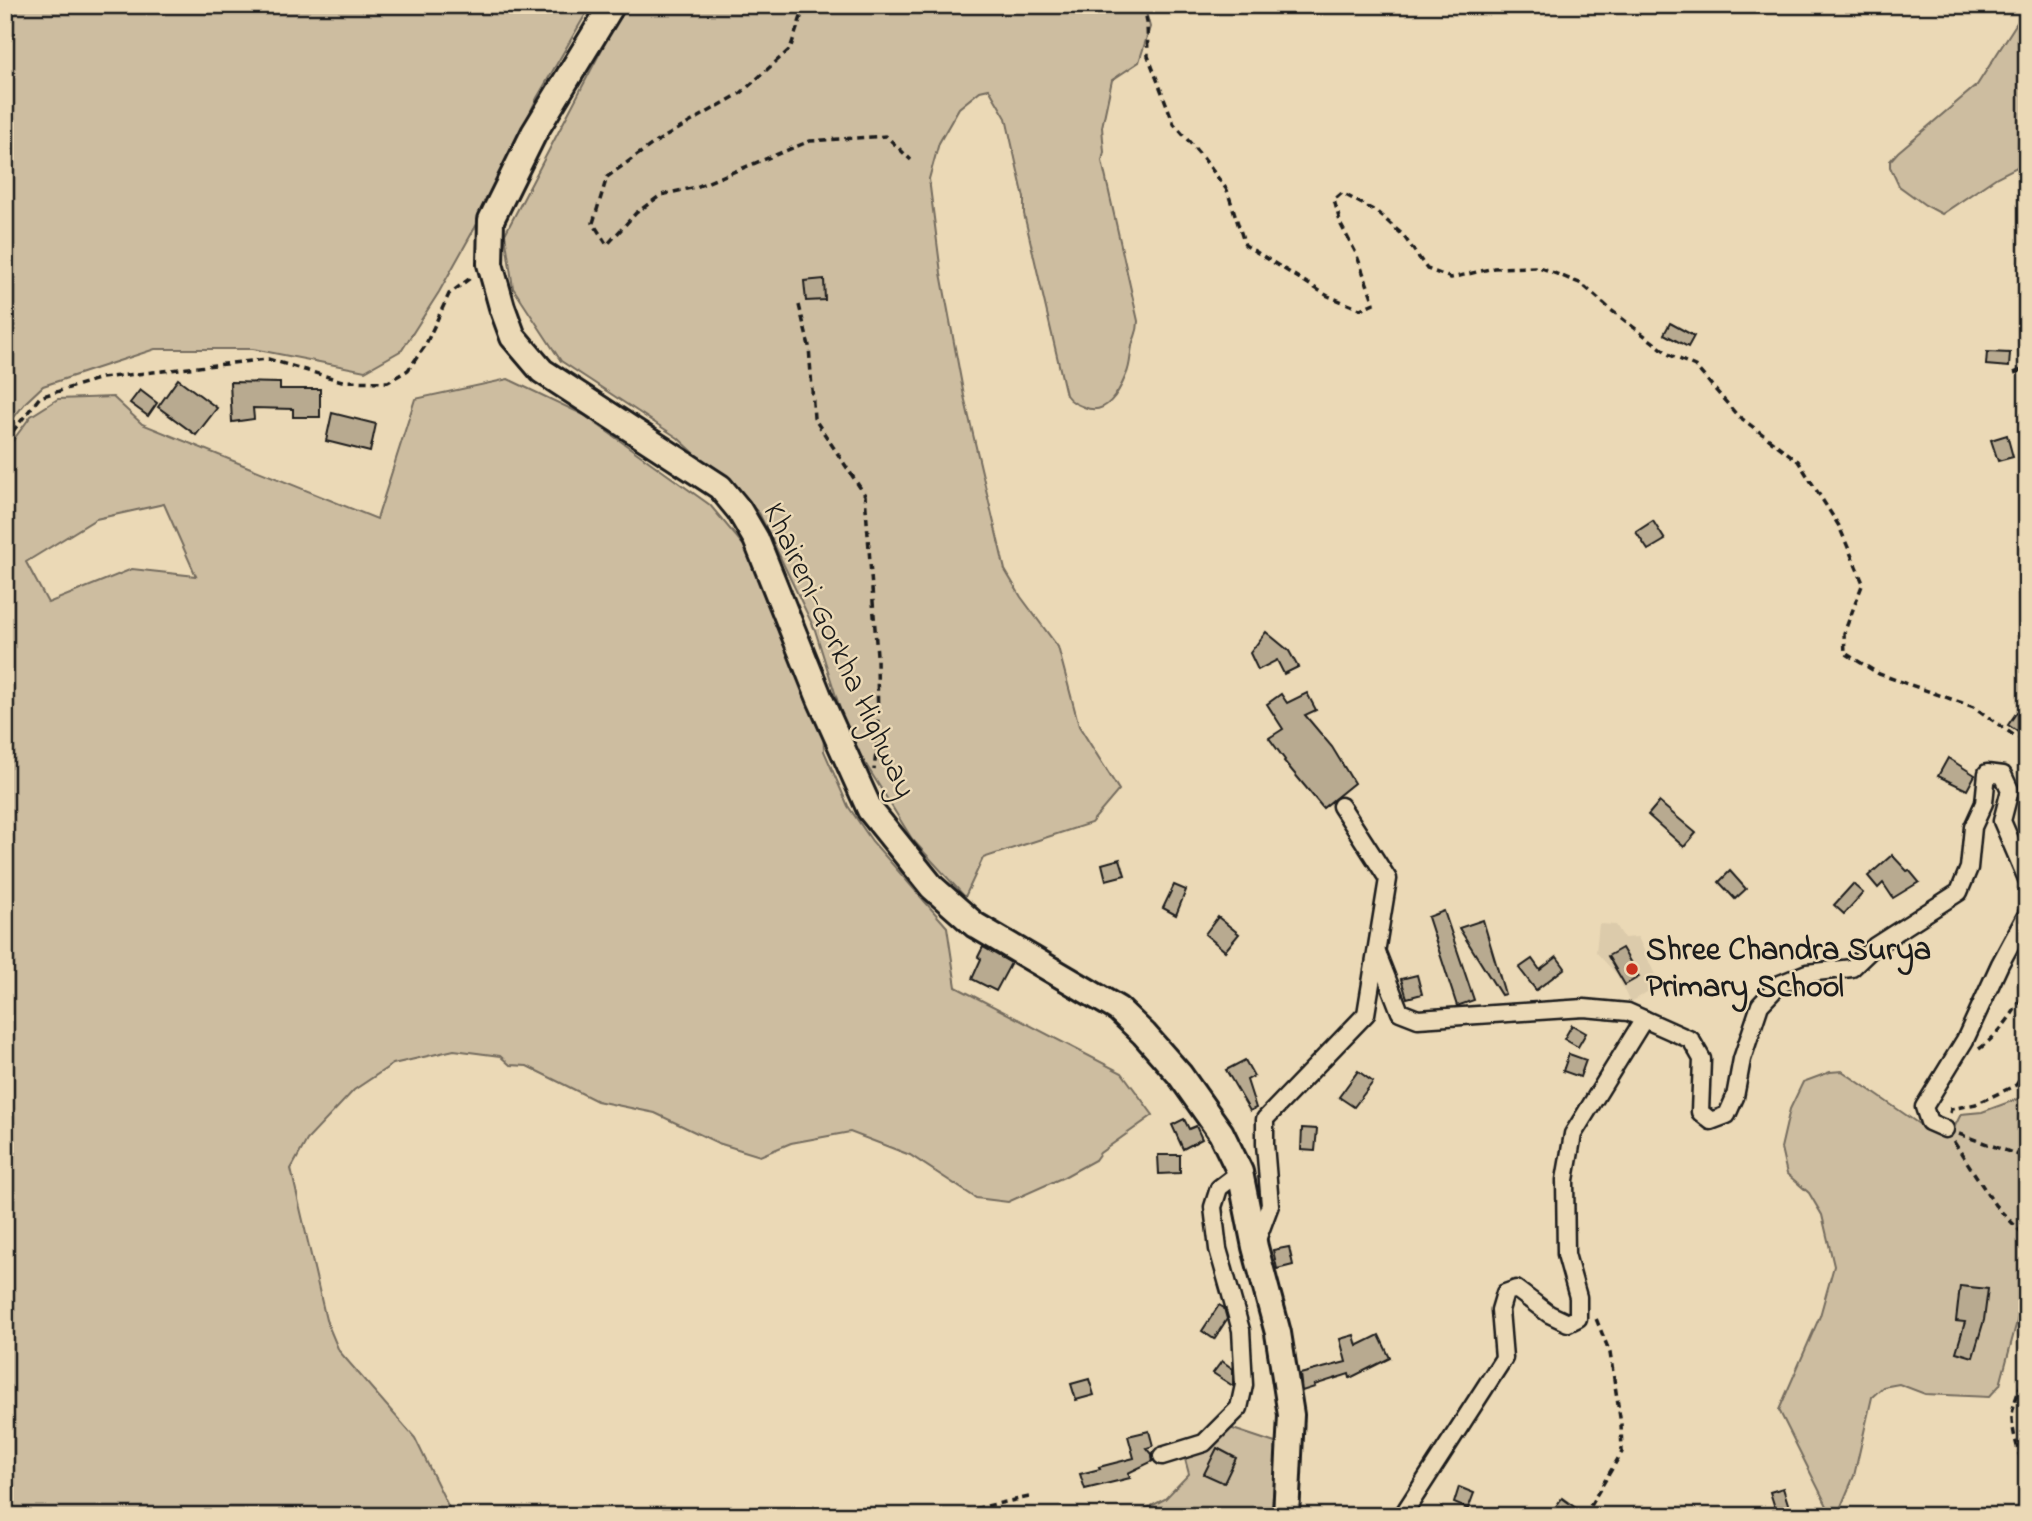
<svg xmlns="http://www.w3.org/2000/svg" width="2032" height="1521" font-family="'Indie Flower',sans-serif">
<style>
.built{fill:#dccbab}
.green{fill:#cdbda0;stroke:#746c5e;stroke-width:2;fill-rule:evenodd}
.building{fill:#b8aa90;stroke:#1c1c1c;stroke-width:2}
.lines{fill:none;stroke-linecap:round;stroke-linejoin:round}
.minor-casing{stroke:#1c1c1c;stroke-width:21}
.primary-casing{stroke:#1c1c1c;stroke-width:30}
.path{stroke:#1c1c1c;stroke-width:3.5;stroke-dasharray:7 5;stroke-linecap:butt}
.minor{stroke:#ebd9b6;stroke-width:16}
.primary{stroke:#ebd9b6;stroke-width:24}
.poi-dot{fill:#c8321e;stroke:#ebd9b6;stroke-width:2.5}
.labels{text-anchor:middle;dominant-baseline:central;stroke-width:5;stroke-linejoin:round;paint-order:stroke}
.street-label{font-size:32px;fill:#1c1c1c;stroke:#ebd9b6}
.poi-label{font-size:32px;font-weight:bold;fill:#1c1c1c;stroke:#ebd9b6;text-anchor:start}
</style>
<rect width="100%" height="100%" fill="#ebd9b6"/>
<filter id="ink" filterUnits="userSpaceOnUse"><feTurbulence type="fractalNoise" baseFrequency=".0143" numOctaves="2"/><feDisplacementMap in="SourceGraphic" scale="14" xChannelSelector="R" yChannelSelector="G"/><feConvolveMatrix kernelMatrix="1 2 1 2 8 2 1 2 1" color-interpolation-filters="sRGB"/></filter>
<g filter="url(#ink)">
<path class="built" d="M 1599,924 L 1616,925 L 1624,938 L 1638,937 L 1659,984 L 1630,1003 L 1617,975 L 1596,952 Z"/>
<g class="green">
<path d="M 5,5 L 591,5 L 537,98 L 477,224 L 439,292 L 402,350 L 365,371 L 253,349 L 155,349 L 43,386 L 26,402 L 5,429 Z"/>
<path d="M 625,5 L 1144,5 L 1150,27 L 1139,62 L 1112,80 L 1102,127 L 1104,152 L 1102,161 L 1138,321 C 1138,332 1136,333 1133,342 C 1130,352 1131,365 1126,375 C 1119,392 1106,417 1084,407 C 1076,404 1071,402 1066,395 L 1024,214 L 1024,198 L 1006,118 L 989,89 L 980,91 L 959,108 L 939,143 L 929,179 L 941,273 L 964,396 L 1005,570 L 1021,597 L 1058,647 L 1079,726 L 1119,790 L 1091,823 L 983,858 L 965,897 L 912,839 L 849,737 L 815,630 L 759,513 L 678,438 L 561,361 L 513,288 L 505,234 Z"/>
<path d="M 2027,7 L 2027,162 L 1997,177 L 1942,214 L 1925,205 L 1899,186 L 1890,167 L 1890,161 L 1898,152 L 1977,85 Z"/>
<path d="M 508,379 L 584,415 L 710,505 L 755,559 L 823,727 L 824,751 L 848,806 L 872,841 L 947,927 L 956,987 L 1122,1073 L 1153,1115 L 1100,1153 L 1095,1160 L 1064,1177 L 1008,1202 L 976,1198 L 910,1155 L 850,1132 L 791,1143 L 760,1156 L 718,1143 L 655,1113 L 597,1101 L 527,1066 L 510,1065 L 500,1056 L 454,1050 L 393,1064 L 354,1090 L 307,1140 L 291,1169 L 326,1320 L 339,1351 L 415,1438 L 453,1516 L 5,1516 L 5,451 L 31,416 L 58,399 L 113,397 L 142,424 L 377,519 L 415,399 ZM 164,504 L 196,576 L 132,569 L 48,603 L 26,562 L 96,519 Z"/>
<path d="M 2027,1042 L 2027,1206 L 2024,1207 L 2020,1310 L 2000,1385 L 1989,1397 L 1925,1394 L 1899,1384 L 1883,1387 L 1872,1397 L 1854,1476 L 1837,1516 L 1832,1516 L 1779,1410 L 1820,1316 L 1834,1266 L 1822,1215 L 1809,1193 L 1787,1174 L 1781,1148 L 1790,1109 L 1803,1082 L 1830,1072 L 1842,1071 L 1919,1124 L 1942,1136 L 1954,1128 L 1961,1114 L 1982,1112 L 2023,1097 L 2025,1043 Z"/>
<path d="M 1230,1428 L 1278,1444 L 1271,1516 L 1132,1516 L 1165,1499 L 1189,1474 L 1185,1459 L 1207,1448 Z"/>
</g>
<g class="building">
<path d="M 824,279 L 825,300 L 806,301 L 804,281 Z"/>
<path d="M 1670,323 L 1694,336 L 1688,347 L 1664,334 Z"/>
<path d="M 1987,352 L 2010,353 L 2009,367 L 1986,365 Z"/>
<path d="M 178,379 L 217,408 L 196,435 L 158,407 Z"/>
<path d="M 230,382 L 280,383 L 280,389 L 320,389 L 320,417 L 293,417 L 293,409 L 253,408 L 254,419 L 232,422 Z"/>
<path d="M 140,390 L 157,403 L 148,416 L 130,403 Z"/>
<path d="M 332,413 L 376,424 L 370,452 L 326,441 Z"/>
<path d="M 2007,435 L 2013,457 L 1998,461 L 1991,440 Z"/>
<path d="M 1653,521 L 1665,540 L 1648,550 L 1636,532 Z"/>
<path d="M 1266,632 L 1289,651 L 1298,667 L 1284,674 L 1277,660 L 1258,670 L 1250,653 Z"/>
<path d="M 1307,693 L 1316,710 L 1305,715 L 1332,747 L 1354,783 L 1323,808 L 1284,761 L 1285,760 L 1269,738 L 1283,729 L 1267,704 L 1281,694 L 1287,703 Z"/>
<path d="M 2017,712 L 2027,719 L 2027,738 L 2008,725 Z"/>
<path d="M 1948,758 L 1975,775 L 1967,790 L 1938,776 Z"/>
<path d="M 1659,802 L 1696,833 L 1684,847 L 1648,815 Z"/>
<path d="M 1892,855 L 1907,871 L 1909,870 L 1919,882 L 1893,898 L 1883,883 L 1878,888 L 1868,876 Z"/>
<path d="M 1120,859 L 1125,875 L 1106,880 L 1102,864 Z"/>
<path d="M 1730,871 L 1746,889 L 1735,899 L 1719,882 Z"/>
<path d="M 1853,884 L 1863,893 L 1844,914 L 1834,905 Z"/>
<path d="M 1174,885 L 1186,890 L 1176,915 L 1163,908 Z"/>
<path d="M 1444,911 L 1474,1000 L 1457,1006 L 1428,917 Z"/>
<path d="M 1218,917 L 1239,934 L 1225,951 L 1205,934 Z"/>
<path d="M 1483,920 L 1505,994 L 1501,995 L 1459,928 Z"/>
<path d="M 983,947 L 1011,963 L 996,991 L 972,979 L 981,959 L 978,957 Z"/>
<path d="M 1622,948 L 1639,977 L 1625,985 L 1608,956 Z"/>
<path d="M 1557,957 L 1565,968 L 1536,990 L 1519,968 L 1532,959 L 1540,970 Z"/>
<path d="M 1417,975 L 1422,994 L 1407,998 L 1401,979 Z"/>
<path d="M 1572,1025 L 1586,1033 L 1578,1047 L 1564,1039 Z"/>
<path d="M 1569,1054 L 1586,1060 L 1580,1077 L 1563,1071 Z"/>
<path d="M 1245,1060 L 1254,1076 L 1247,1080 L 1256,1108 L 1250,1111 L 1226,1070 Z"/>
<path d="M 1358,1071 L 1373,1082 L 1354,1107 L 1339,1097 Z"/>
<path d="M 1184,1119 L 1189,1129 L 1196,1126 L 1202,1139 L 1183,1149 L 1172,1125 Z"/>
<path d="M 1302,1128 L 1317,1129 L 1315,1151 L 1301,1150 Z"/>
<path d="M 1158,1155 L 1180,1155 L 1180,1173 L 1159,1174 Z"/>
<path d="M 1289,1247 L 1293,1265 L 1277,1269 L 1273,1250 Z"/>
<path d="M 1960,1286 L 1988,1289 L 1984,1320 L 1973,1357 L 1956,1352 L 1965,1322 L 1956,1321 Z"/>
<path d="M 1219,1305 L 1224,1308 L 1227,1319 L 1214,1339 L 1202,1331 Z"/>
<path d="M 1354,1335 L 1357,1346 L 1379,1335 L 1390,1358 L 1350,1378 L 1349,1374 L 1314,1385 L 1315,1387 L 1302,1391 L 1300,1374 L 1346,1362 L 1340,1339 Z"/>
<path d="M 1222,1361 L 1233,1369 L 1233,1386 L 1213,1373 Z"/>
<path d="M 1089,1379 L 1094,1395 L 1076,1400 L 1071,1384 Z"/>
<path d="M 1149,1431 L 1153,1446 L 1147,1448 L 1152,1454 L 1153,1461 L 1128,1473 L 1130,1478 L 1085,1489 L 1080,1474 L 1100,1469 L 1099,1467 L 1134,1458 L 1128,1436 Z"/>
<path d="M 1217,1448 L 1236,1458 L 1224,1483 L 1204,1474 Z"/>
<path d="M 1459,1487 L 1474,1493 L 1468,1509 L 1454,1503 Z"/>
<path d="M 1783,1488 L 1789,1507 L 1776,1511 L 1770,1492 Z"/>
<path d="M 1562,1498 L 1587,1516 L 1549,1516 Z"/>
</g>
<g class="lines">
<g class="minor-casing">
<g id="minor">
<path d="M 1377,953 L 1400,1012 L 1418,1019 L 1584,1008 L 1628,1012 L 1691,1040 L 1702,1059 L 1700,1112 L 1711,1121 L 1727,1115 L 1735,1097 L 1742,1059 L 1760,1005 L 1780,984 L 1807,973 L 1852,968 L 1875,946 L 1959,892 L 1969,868 L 1973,827 L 1984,803 L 1987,773 L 2003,775 L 2010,790 L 2002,821 L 2027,879"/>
<path d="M 1945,1129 L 1929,1122 L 1924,1107 L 1965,1040 L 2000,964 L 2027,914"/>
<path d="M 1255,1245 L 1270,1205 L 1265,1144 L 1265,1119 L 1366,1014 L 1388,879 L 1341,806"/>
<path d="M 1162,1456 L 1204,1443 L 1239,1408 L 1244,1385 L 1241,1330 L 1218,1249 L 1213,1207 L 1219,1188 L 1240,1172"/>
<path d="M 1402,1516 L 1504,1358 L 1500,1310 L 1505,1293 L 1516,1289 L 1549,1314 L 1568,1323 L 1578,1318 L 1578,1297 L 1566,1254 L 1565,1180 L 1573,1134 L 1644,1019"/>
</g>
</g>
<g class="primary-casing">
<path id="primary" d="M 612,5 L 534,133 L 491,220 L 490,264 L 502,307 L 513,337 L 542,371 L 720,487 L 739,510 L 756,539 L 820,699 L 870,810 L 932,887 L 975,925 L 1118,1009 L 1144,1034 L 1180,1075 L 1221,1133 L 1240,1172 L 1255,1247 L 1278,1333 L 1291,1415 L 1286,1516"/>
</g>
<g class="path">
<path d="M 805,5 L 790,49 L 741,93 L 654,143 L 607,177 L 593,223 L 607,245 L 636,213 L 661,195 L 696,187 L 810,141 L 886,136 L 911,160"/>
<path d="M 1144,5 L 1147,22 L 1148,56 L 1174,124 L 1204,159 L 1227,190 L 1245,245 L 1328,296 L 1360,309 L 1374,303 L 1356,253 L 1341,225 L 1334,200 L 1342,193 L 1377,212 L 1403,235 L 1427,269 L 1451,278 L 1494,268 L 1539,267 L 1582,284 L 1611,310 L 1670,355 L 1695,366 L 1737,415 L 1798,461 L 1839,526 L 1863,583 L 1844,633 L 1845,653 L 1879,674 L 1974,707 L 2012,734 L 2027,742"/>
<path d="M 799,305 L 809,346 L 814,418 L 865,495 L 877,655 L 878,736 L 874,770"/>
<path d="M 2014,373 L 2027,368"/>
<path d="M 5,441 L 40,397 L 101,378 L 268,359 L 342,381 L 388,382 L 408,370 L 425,346 L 449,294 L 473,276"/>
<path d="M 1979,1049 C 2000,1034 2015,1011 2027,989"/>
<path d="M 1950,1113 L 1951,1109 L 1976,1104 L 2016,1085 L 2027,1070"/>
<path d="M 1959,1134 L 2027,1158"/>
<path d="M 1954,1142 L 1995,1205 L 2023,1234 L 2027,1251"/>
<path d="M 2027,1372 C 2021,1385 2014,1400 2012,1415 C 2011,1428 2021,1463 2027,1476"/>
<path d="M 940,1516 L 1029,1497"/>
<path d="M 1584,1516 L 1622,1452 L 1621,1424 L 1610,1353 L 1595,1316"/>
</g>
<use href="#minor" class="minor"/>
<use href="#primary" class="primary"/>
</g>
</g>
<circle class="poi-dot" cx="1632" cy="969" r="7"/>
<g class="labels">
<g class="street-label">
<text transform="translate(838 651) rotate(65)">Khaireni-Gorkha Highway</text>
</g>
<g class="poi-label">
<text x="1646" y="951">Shree Chandra Surya<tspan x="1646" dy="37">Primary School</tspan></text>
</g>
</g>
<rect width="2032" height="1521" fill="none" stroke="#ebd9b6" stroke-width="28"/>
<rect x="14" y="14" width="2004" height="1493" fill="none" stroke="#1c1c1c" stroke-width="2.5" filter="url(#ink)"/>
</svg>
